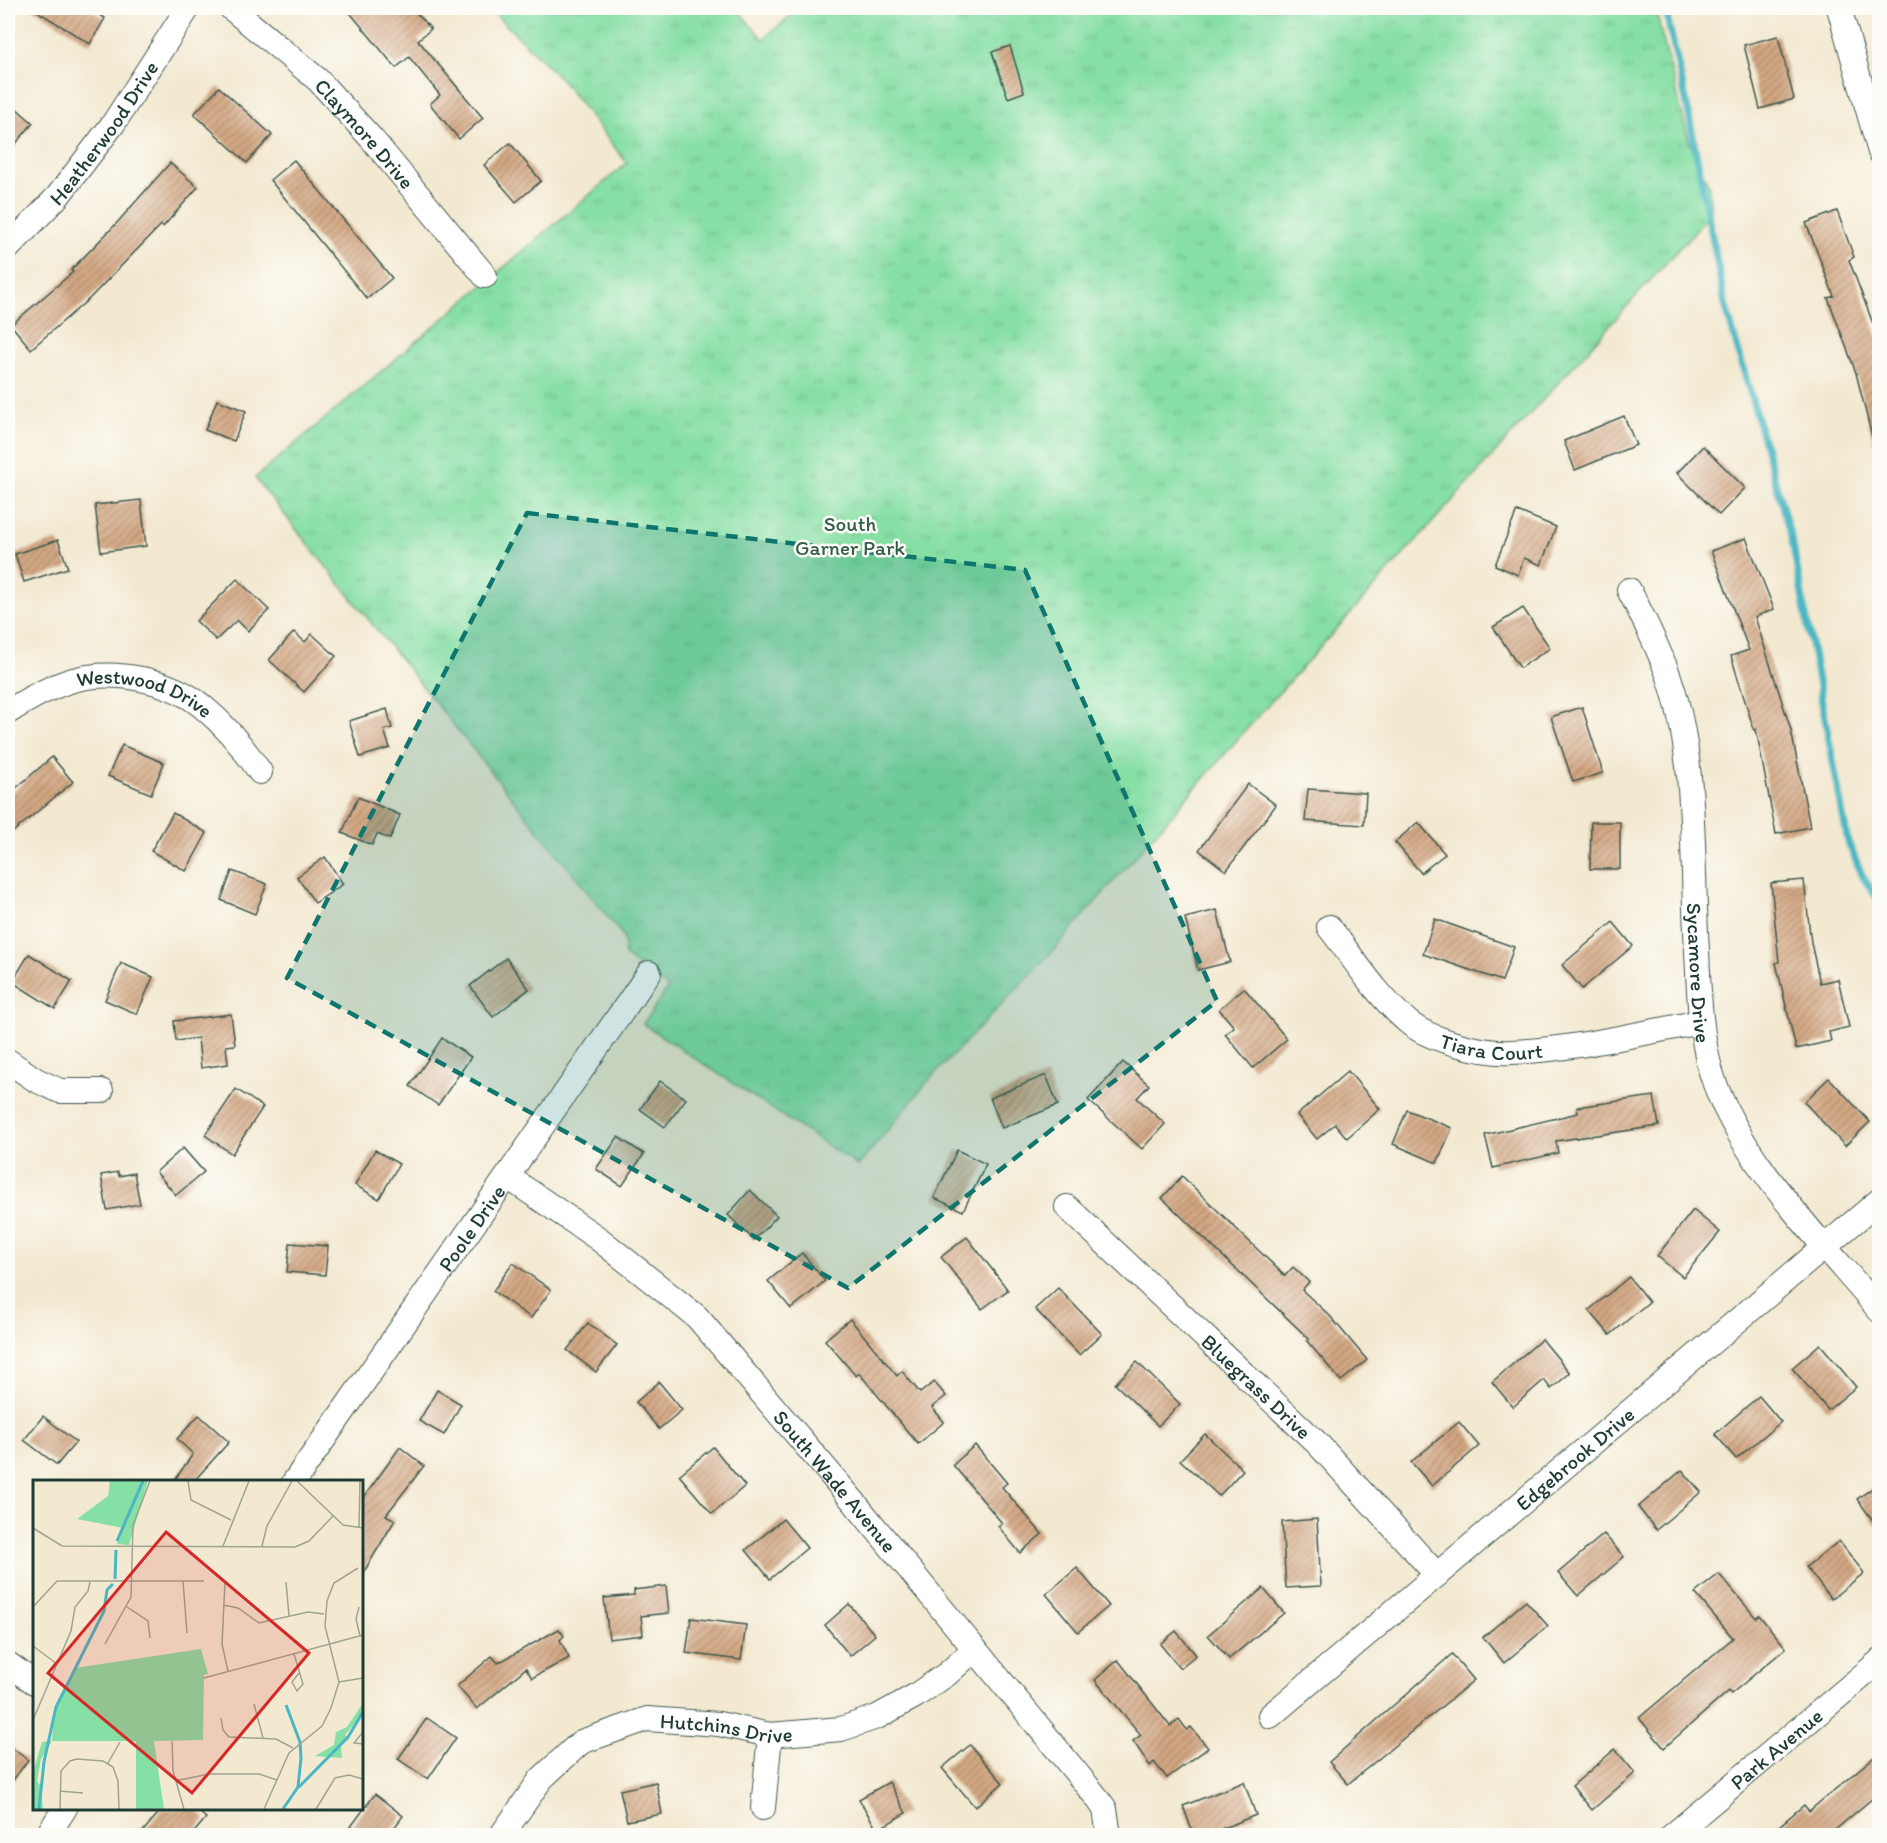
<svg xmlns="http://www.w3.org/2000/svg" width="1887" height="1843" font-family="Itim,sans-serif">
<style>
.park{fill:url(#park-tufts);stroke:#528e6c;stroke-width:1.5}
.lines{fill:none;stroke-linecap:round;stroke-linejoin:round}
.stream{stroke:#49b7c3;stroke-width:7}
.building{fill:url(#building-hatch)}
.minor-casing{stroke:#3f574c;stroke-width:26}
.minor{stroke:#fff;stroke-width:24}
.marked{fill:#0f766e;fill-opacity:0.2;stroke:#0f766e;stroke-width:4.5;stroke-dasharray:12 8;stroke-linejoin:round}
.labels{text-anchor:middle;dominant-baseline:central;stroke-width:5;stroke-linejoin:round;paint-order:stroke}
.street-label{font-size:21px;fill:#1f3d34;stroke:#fdfcf7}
.park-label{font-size:21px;fill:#345d4a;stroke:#fdfcf7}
.inset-river{fill:none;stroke:#49b7c3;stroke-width:3}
.inset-road{fill:none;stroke:#9ea492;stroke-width:1.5}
.view{fill:#d62828;fill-opacity:0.15;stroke:#d62828;stroke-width:3}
.inset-edge{fill:none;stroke:#1f3d34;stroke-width:3}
</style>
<defs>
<pattern id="park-tufts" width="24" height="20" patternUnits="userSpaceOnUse" patternTransform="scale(1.5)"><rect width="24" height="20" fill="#86dfa4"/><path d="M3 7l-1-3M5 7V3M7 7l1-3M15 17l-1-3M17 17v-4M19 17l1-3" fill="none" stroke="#73c08e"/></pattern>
<pattern id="building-hatch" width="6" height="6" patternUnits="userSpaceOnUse" patternTransform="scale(1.5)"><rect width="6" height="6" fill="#d3a783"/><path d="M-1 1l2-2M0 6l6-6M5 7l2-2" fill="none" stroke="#ab896c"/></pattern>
</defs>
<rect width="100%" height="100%" fill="#fdfcf7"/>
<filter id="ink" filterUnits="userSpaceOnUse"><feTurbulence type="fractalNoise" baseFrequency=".0167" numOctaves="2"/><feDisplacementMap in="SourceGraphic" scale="12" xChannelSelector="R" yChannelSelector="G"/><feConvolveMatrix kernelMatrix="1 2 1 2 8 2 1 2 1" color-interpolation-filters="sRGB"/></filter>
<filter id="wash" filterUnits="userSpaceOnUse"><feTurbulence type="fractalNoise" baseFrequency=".008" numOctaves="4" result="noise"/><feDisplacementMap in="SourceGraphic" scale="24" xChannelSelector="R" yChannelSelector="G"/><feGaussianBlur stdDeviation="1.35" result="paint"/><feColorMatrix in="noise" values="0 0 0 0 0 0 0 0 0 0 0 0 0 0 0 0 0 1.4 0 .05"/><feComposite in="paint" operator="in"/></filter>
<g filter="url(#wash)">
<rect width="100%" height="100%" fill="#f3e9d1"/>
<path class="park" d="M 489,8 L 736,8 L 763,39 L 800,8 L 1655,8 L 1689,141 L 1709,186 L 1711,213 L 1252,723 L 1051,953 L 930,1079 L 858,1166 L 643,1024 L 668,988 L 625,956 L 623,936 L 255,478 L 627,163 L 560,78 Z"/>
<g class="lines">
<path class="stream" d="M 1665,8 L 1686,100 L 1725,304 L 1792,541 L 1848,842 L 1863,877 L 1880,902"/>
</g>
<g id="blocks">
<g class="building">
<path d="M 32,8 L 88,8 L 105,18 L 90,44 Z"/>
<path d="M 346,8 L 412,8 L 431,29 L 418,40 L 483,118 L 459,139 L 430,104 L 440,95 L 409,57 L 396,68 Z"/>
<path d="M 1778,36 L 1794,99 L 1760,109 L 1744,45 Z"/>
<path d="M 1010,46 L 1024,92 L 1008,98 L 992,52 Z"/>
<path d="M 219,87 L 272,135 L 247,163 L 194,114 Z"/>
<path d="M 8,101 L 33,123 L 8,153 Z"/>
<path d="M 510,143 L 541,181 L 516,202 L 484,165 Z"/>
<path d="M 294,160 L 392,278 L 367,299 L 270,180 Z"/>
<path d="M 170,163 L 198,187 L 163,227 L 161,225 L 90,298 L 31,349 L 11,325 L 73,272 L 71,270 L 115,225 Z"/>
<path d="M 1837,211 L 1854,257 L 1849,260 L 1880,342 L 1880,444 L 1874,445 L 1856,373 L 1828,298 L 1834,296 L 1806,223 Z"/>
<path d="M 217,400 L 246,411 L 234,441 L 205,430 Z"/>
<path d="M 1624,416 L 1636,445 L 1575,470 L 1564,441 Z"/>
<path d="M 1703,446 L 1745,488 L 1719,515 L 1677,473 Z"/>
<path d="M 141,500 L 146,546 L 101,552 L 95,505 Z"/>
<path d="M 1517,511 L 1556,527 L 1541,565 L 1524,558 L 1518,575 L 1495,565 Z"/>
<path d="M 1746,538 L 1774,609 L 1755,617 L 1791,730 L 1810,827 L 1776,834 L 1756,729 L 1754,730 L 1731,656 L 1749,650 L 1711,551 Z"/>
<path d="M 58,540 L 68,568 L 24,582 L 15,554 Z"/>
<path d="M 237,579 L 269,610 L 248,631 L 237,620 L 216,640 L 196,621 Z"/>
<path d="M 1523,608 L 1550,648 L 1520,668 L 1493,627 Z"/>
<path d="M 294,632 L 305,642 L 312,634 L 336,656 L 304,692 L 269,660 Z"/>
<path d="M 1582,707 L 1603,773 L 1573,782 L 1551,717 Z"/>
<path d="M 387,709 L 392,728 L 384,730 L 390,748 L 360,757 L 349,721 Z"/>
<path d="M 122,745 L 164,763 L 151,794 L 108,776 Z"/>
<path d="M 52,757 L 73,782 L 8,836 L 8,795 Z"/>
<path d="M 1248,784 L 1276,805 L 1226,871 L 1199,850 Z"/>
<path d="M 1308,789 L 1366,793 L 1364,825 L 1305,821 Z"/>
<path d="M 358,797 L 400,815 L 390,839 L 377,834 L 372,845 L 342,833 Z"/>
<path d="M 173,813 L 207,833 L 186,871 L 151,851 Z"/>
<path d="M 1418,822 L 1445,854 L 1421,873 L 1395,842 Z"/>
<path d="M 1591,822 L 1620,822 L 1620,869 L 1590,869 Z"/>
<path d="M 325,857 L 343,884 L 315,903 L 297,877 Z"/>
<path d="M 232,871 L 267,884 L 255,914 L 221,900 Z"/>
<path d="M 1804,880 L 1811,943 L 1820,983 L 1838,979 L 1849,1027 L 1829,1032 L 1831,1041 L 1796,1049 L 1776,963 L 1779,962 L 1771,883 Z"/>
<path d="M 1217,910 L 1230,962 L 1198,970 L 1185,918 Z"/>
<path d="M 1435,919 L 1514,947 L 1502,981 L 1423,954 Z"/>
<path d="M 1613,922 L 1633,946 L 1582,989 L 1562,965 Z"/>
<path d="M 29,954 L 72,981 L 55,1009 L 12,982 Z"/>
<path d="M 506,958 L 529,989 L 493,1017 L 470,986 Z"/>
<path d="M 121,963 L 153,977 L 137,1014 L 105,1000 Z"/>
<path d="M 1244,988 L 1287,1039 L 1253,1068 L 1225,1034 L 1234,1027 L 1219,1009 Z"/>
<path d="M 231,1014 L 235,1045 L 226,1046 L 228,1064 L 201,1068 L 198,1038 L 176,1041 L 174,1021 Z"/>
<path d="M 442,1038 L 471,1057 L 438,1105 L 410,1086 Z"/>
<path d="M 1123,1062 L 1149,1085 L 1137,1098 L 1165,1124 L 1142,1149 L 1088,1100 Z"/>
<path d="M 1348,1071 L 1380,1109 L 1347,1138 L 1335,1124 L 1317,1139 L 1297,1115 Z"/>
<path d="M 1046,1075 L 1058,1105 L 1002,1128 L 990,1098 Z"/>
<path d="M 1829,1078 L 1870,1122 L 1845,1146 L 1804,1102 Z"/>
<path d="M 660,1081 L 686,1099 L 665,1127 L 640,1109 Z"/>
<path d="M 236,1089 L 263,1107 L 232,1154 L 205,1135 Z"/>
<path d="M 1654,1096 L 1659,1126 L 1556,1141 L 1558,1153 L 1493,1168 L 1485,1135 L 1578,1113 L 1577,1107 Z"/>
<path d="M 1407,1110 L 1452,1128 L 1437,1163 L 1393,1144 Z"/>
<path d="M 618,1137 L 644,1154 L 622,1186 L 596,1169 Z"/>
<path d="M 183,1148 L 204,1172 L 176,1195 L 156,1172 Z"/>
<path d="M 375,1150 L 399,1164 L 379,1199 L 355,1185 Z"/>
<path d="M 957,1150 L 986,1164 L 963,1211 L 934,1198 Z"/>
<path d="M 118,1172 L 119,1176 L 134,1173 L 140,1204 L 107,1210 L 101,1175 Z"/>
<path d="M 1182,1176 L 1285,1276 L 1293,1267 L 1309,1282 L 1302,1290 L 1330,1316 L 1367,1360 L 1341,1381 L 1307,1341 L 1309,1339 L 1162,1198 Z"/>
<path d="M 750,1190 L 777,1216 L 754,1240 L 728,1215 Z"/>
<path d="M 1693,1210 L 1720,1232 L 1683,1277 L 1657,1256 Z"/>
<path d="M 967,1237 L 1008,1290 L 982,1309 L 941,1257 Z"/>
<path d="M 290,1243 L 328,1246 L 325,1275 L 287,1272 Z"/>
<path d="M 802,1253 L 825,1281 L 791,1309 L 768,1281 Z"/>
<path d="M 513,1263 L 551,1290 L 531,1318 L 493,1291 Z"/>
<path d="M 1629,1277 L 1649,1302 L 1610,1335 L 1589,1310 Z"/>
<path d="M 1058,1288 L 1102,1334 L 1079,1355 L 1035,1309 Z"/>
<path d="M 850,1319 L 897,1376 L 902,1371 L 920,1393 L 934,1382 L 946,1396 L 932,1407 L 944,1422 L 918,1444 L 859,1373 L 856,1376 L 825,1340 Z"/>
<path d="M 588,1323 L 617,1345 L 596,1372 L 567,1350 Z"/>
<path d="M 1542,1339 L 1570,1373 L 1551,1389 L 1544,1380 L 1513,1407 L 1492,1382 Z"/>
<path d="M 1820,1344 L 1856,1387 L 1828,1410 L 1792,1368 Z"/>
<path d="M 1137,1362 L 1180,1404 L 1158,1426 L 1115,1384 Z"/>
<path d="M 659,1382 L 682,1410 L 659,1429 L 636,1402 Z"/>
<path d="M 437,1390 L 461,1404 L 444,1435 L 419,1421 Z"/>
<path d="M 1759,1396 L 1781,1422 L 1736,1459 L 1715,1434 Z"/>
<path d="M 199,1415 L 229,1442 L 193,1482 L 173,1482 L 193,1454 L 177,1439 Z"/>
<path d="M 43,1416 L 76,1442 L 57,1465 L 24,1440 Z"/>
<path d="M 1459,1422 L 1479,1446 L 1432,1486 L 1411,1462 Z"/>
<path d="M 1205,1434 L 1243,1470 L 1219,1496 L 1180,1460 Z"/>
<path d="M 975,1445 L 1007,1483 L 1002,1487 L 1042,1534 L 1020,1553 L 998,1526 L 1002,1523 L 953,1465 Z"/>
<path d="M 400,1447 L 424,1466 L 386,1515 L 395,1520 L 362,1575 L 362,1500 Z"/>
<path d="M 713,1447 L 745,1486 L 712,1514 L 679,1475 Z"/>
<path d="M 1682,1470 L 1701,1492 L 1656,1530 L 1638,1507 Z"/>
<path d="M 1880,1483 L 1880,1530 L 1857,1499 Z"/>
<path d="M 783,1519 L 807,1548 L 770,1579 L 746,1550 Z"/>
<path d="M 1317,1519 L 1321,1586 L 1286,1588 L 1282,1522 Z"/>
<path d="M 1604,1534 L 1624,1557 L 1578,1596 L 1558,1573 Z"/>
<path d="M 1839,1541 L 1864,1573 L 1831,1599 L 1806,1567 Z"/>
<path d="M 1077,1568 L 1109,1606 L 1078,1632 L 1046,1594 Z"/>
<path d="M 1719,1574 L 1756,1618 L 1759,1615 L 1786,1648 L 1731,1694 L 1729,1691 L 1664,1748 L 1639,1718 L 1733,1638 L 1695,1593 Z"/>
<path d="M 666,1586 L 669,1613 L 641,1616 L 643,1635 L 609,1639 L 604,1598 L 634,1595 L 634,1590 Z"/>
<path d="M 1263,1588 L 1284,1613 L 1229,1659 L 1208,1635 Z"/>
<path d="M 1526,1601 L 1548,1626 L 1504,1663 L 1483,1637 Z"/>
<path d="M 849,1604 L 875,1635 L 850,1656 L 825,1625 Z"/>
<path d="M 691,1618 L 746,1625 L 741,1660 L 686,1653 Z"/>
<path d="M 559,1629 L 564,1636 L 560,1640 L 569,1658 L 532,1678 L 526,1668 L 477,1709 L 457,1686 L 492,1656 L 498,1663 Z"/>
<path d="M 1176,1631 L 1196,1655 L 1180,1668 L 1160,1644 Z"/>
<path d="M 1452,1654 L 1474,1680 L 1348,1784 L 1329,1762 Z"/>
<path d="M 1118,1660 L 1170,1726 L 1179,1719 L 1187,1730 L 1191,1727 L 1208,1748 L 1167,1778 L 1154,1762 L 1150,1766 L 1133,1741 L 1141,1735 L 1095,1680 Z"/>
<path d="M 427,1718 L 456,1738 L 428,1779 L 398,1759 Z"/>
<path d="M 8,1745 L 28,1760 L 8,1787 Z"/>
<path d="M 970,1745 L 1003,1783 L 975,1807 L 942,1768 Z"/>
<path d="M 1615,1749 L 1635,1773 L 1592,1810 L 1572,1786 Z"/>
<path d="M 1880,1752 L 1880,1792 L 1828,1836 L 1767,1836 L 1804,1805 L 1809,1811 Z"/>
<path d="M 656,1782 L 662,1814 L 627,1821 L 620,1790 Z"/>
<path d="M 889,1782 L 906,1813 L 877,1830 L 859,1799 Z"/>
<path d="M 1244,1782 L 1256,1815 L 1204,1836 L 1194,1836 L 1183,1806 Z"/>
<path d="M 375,1794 L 403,1816 L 388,1836 L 344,1836 Z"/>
<path d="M 162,1809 L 196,1809 L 206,1818 L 191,1836 L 139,1836 Z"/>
</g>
</g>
</g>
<g filter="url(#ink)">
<use href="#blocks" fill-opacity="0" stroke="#3f574c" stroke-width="1.5"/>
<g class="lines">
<g class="minor-casing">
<g id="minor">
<path id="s1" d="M 231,8 L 318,80 L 371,138 L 485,276"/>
<path d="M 1839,8 L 1880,152"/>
<path id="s2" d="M 8,248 L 58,196 L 113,124 L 188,8"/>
<path id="s3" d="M 1629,590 C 1644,619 1658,647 1669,677 C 1696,754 1692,851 1696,933 C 1699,979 1698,1027 1711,1072 C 1737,1158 1823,1243 1880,1311"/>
<path id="s4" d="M 8,712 C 28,699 49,687 73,680 C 113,669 170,679 203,707 C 225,725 244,748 260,772"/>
<path id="s5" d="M 1329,927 C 1354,959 1377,996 1408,1022 C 1429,1040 1484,1054 1512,1052 C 1573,1050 1641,1033 1701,1022"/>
<path d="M 8,1061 L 36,1080 L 60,1091 L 101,1091"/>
<path id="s6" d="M 508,1177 L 599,1239 L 697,1317 L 854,1502 L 1098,1799 L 1105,1809 L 1109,1836"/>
<path id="s7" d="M 1067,1207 L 1318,1444 L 1437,1575"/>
<path id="s8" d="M 294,1482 L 649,973"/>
<path d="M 8,1664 L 34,1682"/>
<path id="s9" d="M 1270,1716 L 1880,1200"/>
<path d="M 763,1808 L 770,1735"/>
<path d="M 47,1836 L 65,1808"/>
<path id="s10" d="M 501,1836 L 541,1779 L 581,1742 L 647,1719 L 719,1724 L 770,1735 L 841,1729 L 877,1717 L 915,1696 L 947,1674 L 975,1649"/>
<path id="s11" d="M 1672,1836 L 1880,1661"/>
</g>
</g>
<use href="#minor" class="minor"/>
</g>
</g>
<path class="marked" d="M 527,513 L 1025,570 L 1217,1001 L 848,1288 L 287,978 Z"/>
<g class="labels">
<g class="street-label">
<text stroke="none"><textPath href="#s2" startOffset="150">Heatherwood Drive</textPath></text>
<text stroke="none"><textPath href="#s1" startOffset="184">Claymore Drive</textPath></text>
<text stroke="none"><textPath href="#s4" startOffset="148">Westwood Drive</textPath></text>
<text stroke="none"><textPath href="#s3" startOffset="394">Sycamore Drive</textPath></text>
<text stroke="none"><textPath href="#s5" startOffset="213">Tiara Court</textPath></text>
<text stroke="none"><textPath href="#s8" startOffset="310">Poole Drive</textPath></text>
<text stroke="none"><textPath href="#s7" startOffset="261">Bluegrass Drive</textPath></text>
<text stroke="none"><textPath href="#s9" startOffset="399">Edgebrook Drive</textPath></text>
<text stroke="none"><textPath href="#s6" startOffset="450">South Wade Avenue</textPath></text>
<text stroke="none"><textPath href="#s10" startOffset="274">Hutchins Drive</textPath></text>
<text stroke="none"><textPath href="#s11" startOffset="136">Park Avenue</textPath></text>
</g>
<g class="park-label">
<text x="850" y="523">South<tspan x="850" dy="24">Garner Park</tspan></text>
</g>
</g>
<g transform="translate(33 1480)">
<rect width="330" height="330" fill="#f3e9d1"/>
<path d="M 77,1 L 115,1 L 96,65 L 84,64 L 90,48 L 44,39 L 75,16 ZM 168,169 L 175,194 L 171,195 L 170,260 L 121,261 L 131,329 L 103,329 L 103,261 L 19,261 L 8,279 L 4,301 L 8,306 L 10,329 L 1,329 L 0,292 L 9,262 L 19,261 L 21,230 L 42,188 ZM 330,223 L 330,233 L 312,255 L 316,259 L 308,265 L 309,278 L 282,276 L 301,265 L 303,252 L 314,247 Z" fill="#86dfa4"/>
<path class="inset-river" d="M 84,61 L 110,1M 82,99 L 83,70M 266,307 L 315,257 L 330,232M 6,329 L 11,282 L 23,227 L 71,131 L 74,110 L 80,104M 250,329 L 265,307 L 268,278 L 267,262 L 253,225"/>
<path class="inset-road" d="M 155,1 L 158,20 L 198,40M 264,1 L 310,45 L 330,48M 0,48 L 29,66 L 262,67 L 276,61 L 300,36M 326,48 L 327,1M 190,66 L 216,1M 229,66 L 234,46 L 259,1M 150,101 L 154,153M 192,102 L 189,164 L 195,191M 253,102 L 256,136M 190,125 L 205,128 L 226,143 L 275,132 L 291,134M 0,127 L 24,101 L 171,101M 94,127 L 115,141 L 117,158M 326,127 L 323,139 L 327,156M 72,164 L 98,117 L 100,45 L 117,1M 0,166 L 24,184M 261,174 L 270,204 L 264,211 L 259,202 L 266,193M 171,198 L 330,155M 306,202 L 330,198M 221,224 L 230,258M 188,238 L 190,250 L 196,257 L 243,259 L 260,268M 0,240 L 38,151 L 42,127 L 55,111 L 57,102M 330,252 L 321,263 L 330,264M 139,261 L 140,291 L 151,329M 75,283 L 87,262M 142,301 L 176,294 L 226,294 L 244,300M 27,311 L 50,313M 27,329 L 28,291 L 37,281 L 44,279 L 70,281 L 80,287 L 85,301 L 86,329M 231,329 L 256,273 L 289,246 L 298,228 L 306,202 L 292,146 L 294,121 L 301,103 L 325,88M 283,329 L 302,298 L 316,295 L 330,299"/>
<path class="view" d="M 133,52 L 276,173 L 159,313 L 15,193 Z"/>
<rect width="330" height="330" class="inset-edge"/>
</g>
<rect width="1887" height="1843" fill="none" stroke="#fdfcf7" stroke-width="30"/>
</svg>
